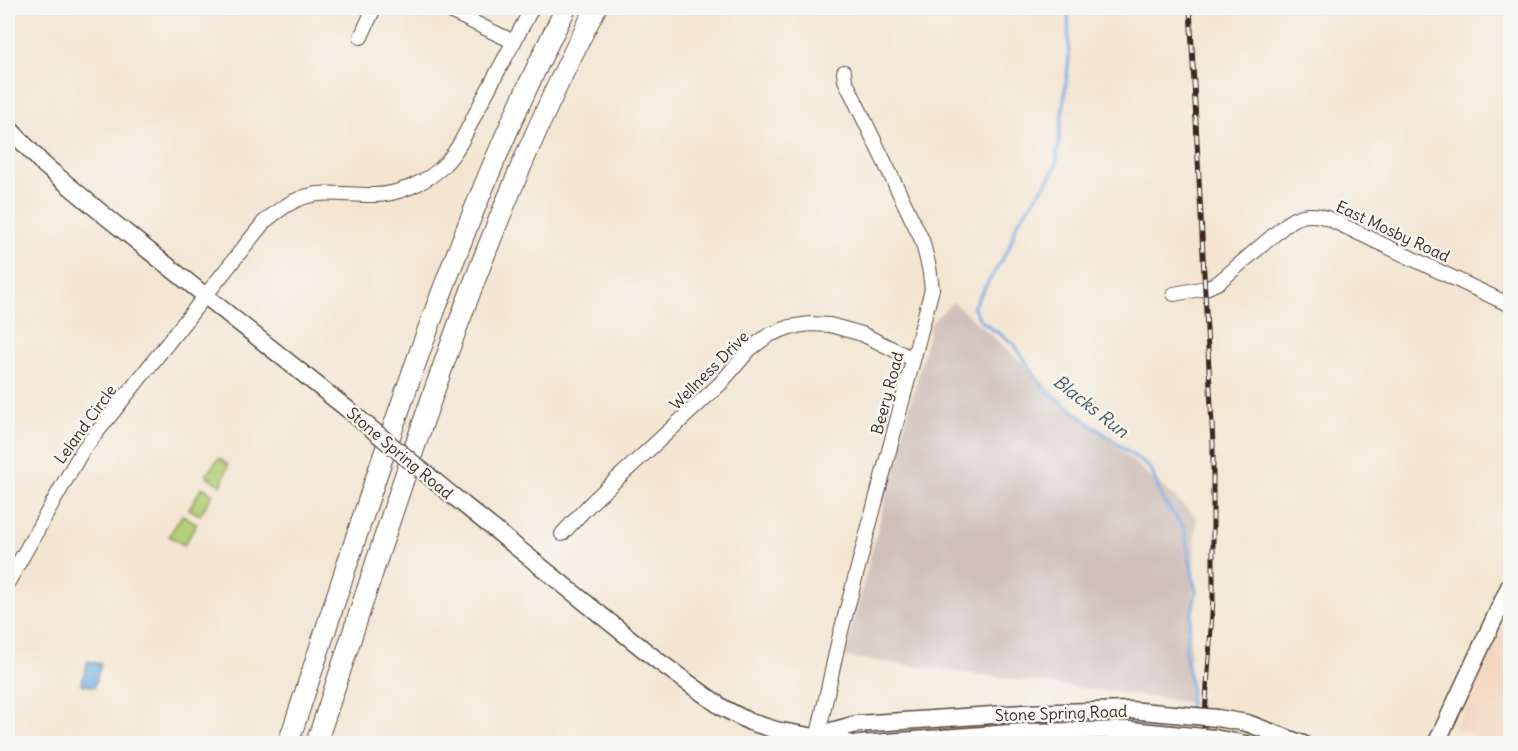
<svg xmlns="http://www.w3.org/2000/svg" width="1518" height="751" font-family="Delius,sans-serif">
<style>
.built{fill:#f2d4be}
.industrial{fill:#cfc0ba}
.green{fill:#b3ce74;stroke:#777c49;stroke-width:1.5}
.water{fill:#73aae1;stroke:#576a80;stroke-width:1.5}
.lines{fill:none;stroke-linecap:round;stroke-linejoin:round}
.stream{stroke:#73aae1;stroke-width:3}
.minor-casing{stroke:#574639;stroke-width:16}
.major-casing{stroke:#574639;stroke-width:19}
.highway-casing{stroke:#574639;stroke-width:22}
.minor{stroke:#fff;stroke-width:14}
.major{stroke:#fff;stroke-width:16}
.highway{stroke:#fff;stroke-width:20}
.rail-casing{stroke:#3b2a1e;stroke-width:5}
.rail{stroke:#f6f6f2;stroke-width:3;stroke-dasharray:9;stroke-linecap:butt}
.major-bridge-casing{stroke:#574639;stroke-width:19;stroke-linecap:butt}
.major-bridge{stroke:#fff;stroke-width:16}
.labels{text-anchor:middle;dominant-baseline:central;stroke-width:5;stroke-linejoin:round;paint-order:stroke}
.street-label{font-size:16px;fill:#3b2a1e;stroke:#f6f6f2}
.water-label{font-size:18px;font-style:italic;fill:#4f5762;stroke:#f6f6f2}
</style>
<rect width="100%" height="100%" fill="#f6f6f2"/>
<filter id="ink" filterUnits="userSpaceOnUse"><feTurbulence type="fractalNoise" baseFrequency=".0167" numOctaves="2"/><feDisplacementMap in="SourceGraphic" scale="12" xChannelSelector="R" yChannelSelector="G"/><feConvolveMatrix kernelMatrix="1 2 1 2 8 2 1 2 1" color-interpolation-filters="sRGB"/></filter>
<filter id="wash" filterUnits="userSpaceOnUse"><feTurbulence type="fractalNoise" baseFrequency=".008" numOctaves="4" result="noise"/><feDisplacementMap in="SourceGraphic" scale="24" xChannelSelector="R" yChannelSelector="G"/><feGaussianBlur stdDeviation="1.35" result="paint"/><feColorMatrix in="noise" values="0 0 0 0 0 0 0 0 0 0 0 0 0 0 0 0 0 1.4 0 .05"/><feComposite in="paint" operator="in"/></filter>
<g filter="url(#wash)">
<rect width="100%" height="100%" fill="#f3e5d1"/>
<path class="built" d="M 1510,610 L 1510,743 L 1487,743 L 1456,727 Z"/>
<path class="industrial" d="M 953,302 L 1196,517 L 1188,702 L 844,657 L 932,322 Z"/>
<g class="green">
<path d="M 219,458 L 228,465 L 221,486 L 206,475 Z"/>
<path d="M 202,487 L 213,494 L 200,515 L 189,509 Z"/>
<path d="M 182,515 L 197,524 L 184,545 L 169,536 Z"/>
</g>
<path class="water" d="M 88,661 L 101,664 L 94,687 L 81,684 Z"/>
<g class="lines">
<path class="stream" d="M 1068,8 L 1069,59 L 1056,165 L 1049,179 L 1017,223 L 1009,248 L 973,307 L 981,321 L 1014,344 L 1044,389 L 1151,469 L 1163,500 L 1184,528 L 1196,592 L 1185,650 L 1191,688 L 1189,710"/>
</g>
</g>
<g filter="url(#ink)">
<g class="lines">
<g class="minor-casing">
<g id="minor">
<path d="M 444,8 L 514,42"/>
<path d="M 361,37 L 374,8"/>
<path d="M 1174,294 L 1206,288 L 1219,282 L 1289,222 C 1301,214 1313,213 1327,218 L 1510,305"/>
<path d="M 562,534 L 592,502 L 720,384 L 750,349 L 769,335 L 790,327 L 810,324 L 830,325 L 862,334 L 913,359"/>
<path d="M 8,582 L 82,451 L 264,222 C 306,186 320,194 371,195 C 395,196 429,182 445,164 C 461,147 469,125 480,105 C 497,72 515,40 532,8"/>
<path d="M 816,744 L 839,639 L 932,289 L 929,267 L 922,240 L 845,80 L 844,72"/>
</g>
</g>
<g class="major-casing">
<g id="major">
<path d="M 8,127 L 44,165 L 104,215 L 346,408"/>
<path d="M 453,496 L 658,661 L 723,708 L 750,722 L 776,730 L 854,744"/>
<path d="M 1217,718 L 1247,723 L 1303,744"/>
<path d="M 820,734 L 857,724 L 1023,713 L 1130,710"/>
<path d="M 1214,738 L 1246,744"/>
<path d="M 859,744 L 1024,732 L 1130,730"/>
<path d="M 1436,744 L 1510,585"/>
</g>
</g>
<g class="highway-casing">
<g id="highway">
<path d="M 288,744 C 371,495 446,242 566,8"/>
<path d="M 316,744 C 400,494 474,241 596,8"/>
</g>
</g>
<use href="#minor" class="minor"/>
<use href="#major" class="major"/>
<use href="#highway" class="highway"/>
<g class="rail-casing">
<path id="rail" d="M 1190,8 L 1213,444 L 1213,599 L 1203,744"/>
</g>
<use href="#rail" class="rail"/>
<g class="major-bridge-casing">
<g id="major-bridge">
<path d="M 346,408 L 453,496"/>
<path d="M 1130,710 L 1217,718"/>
<path d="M 1130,730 L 1214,738"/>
</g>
</g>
<use href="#major-bridge" class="major-bridge"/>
</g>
</g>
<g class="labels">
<g class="street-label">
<text transform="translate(1393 231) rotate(25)">East Mosby Road</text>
<text transform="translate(709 370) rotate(-45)">Wellness Drive</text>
<text transform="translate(887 393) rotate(-75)">Beery Road</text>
<text transform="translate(85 424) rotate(-54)">Leland Circle</text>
<text transform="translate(400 453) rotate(40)">Stone Spring Road</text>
<text transform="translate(1061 713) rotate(-2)">Stone Spring Road</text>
</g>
<g class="water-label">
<text transform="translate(1091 406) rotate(38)">Blacks Run</text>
</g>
</g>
<rect width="1518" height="751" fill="none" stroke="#f6f6f2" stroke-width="30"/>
</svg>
